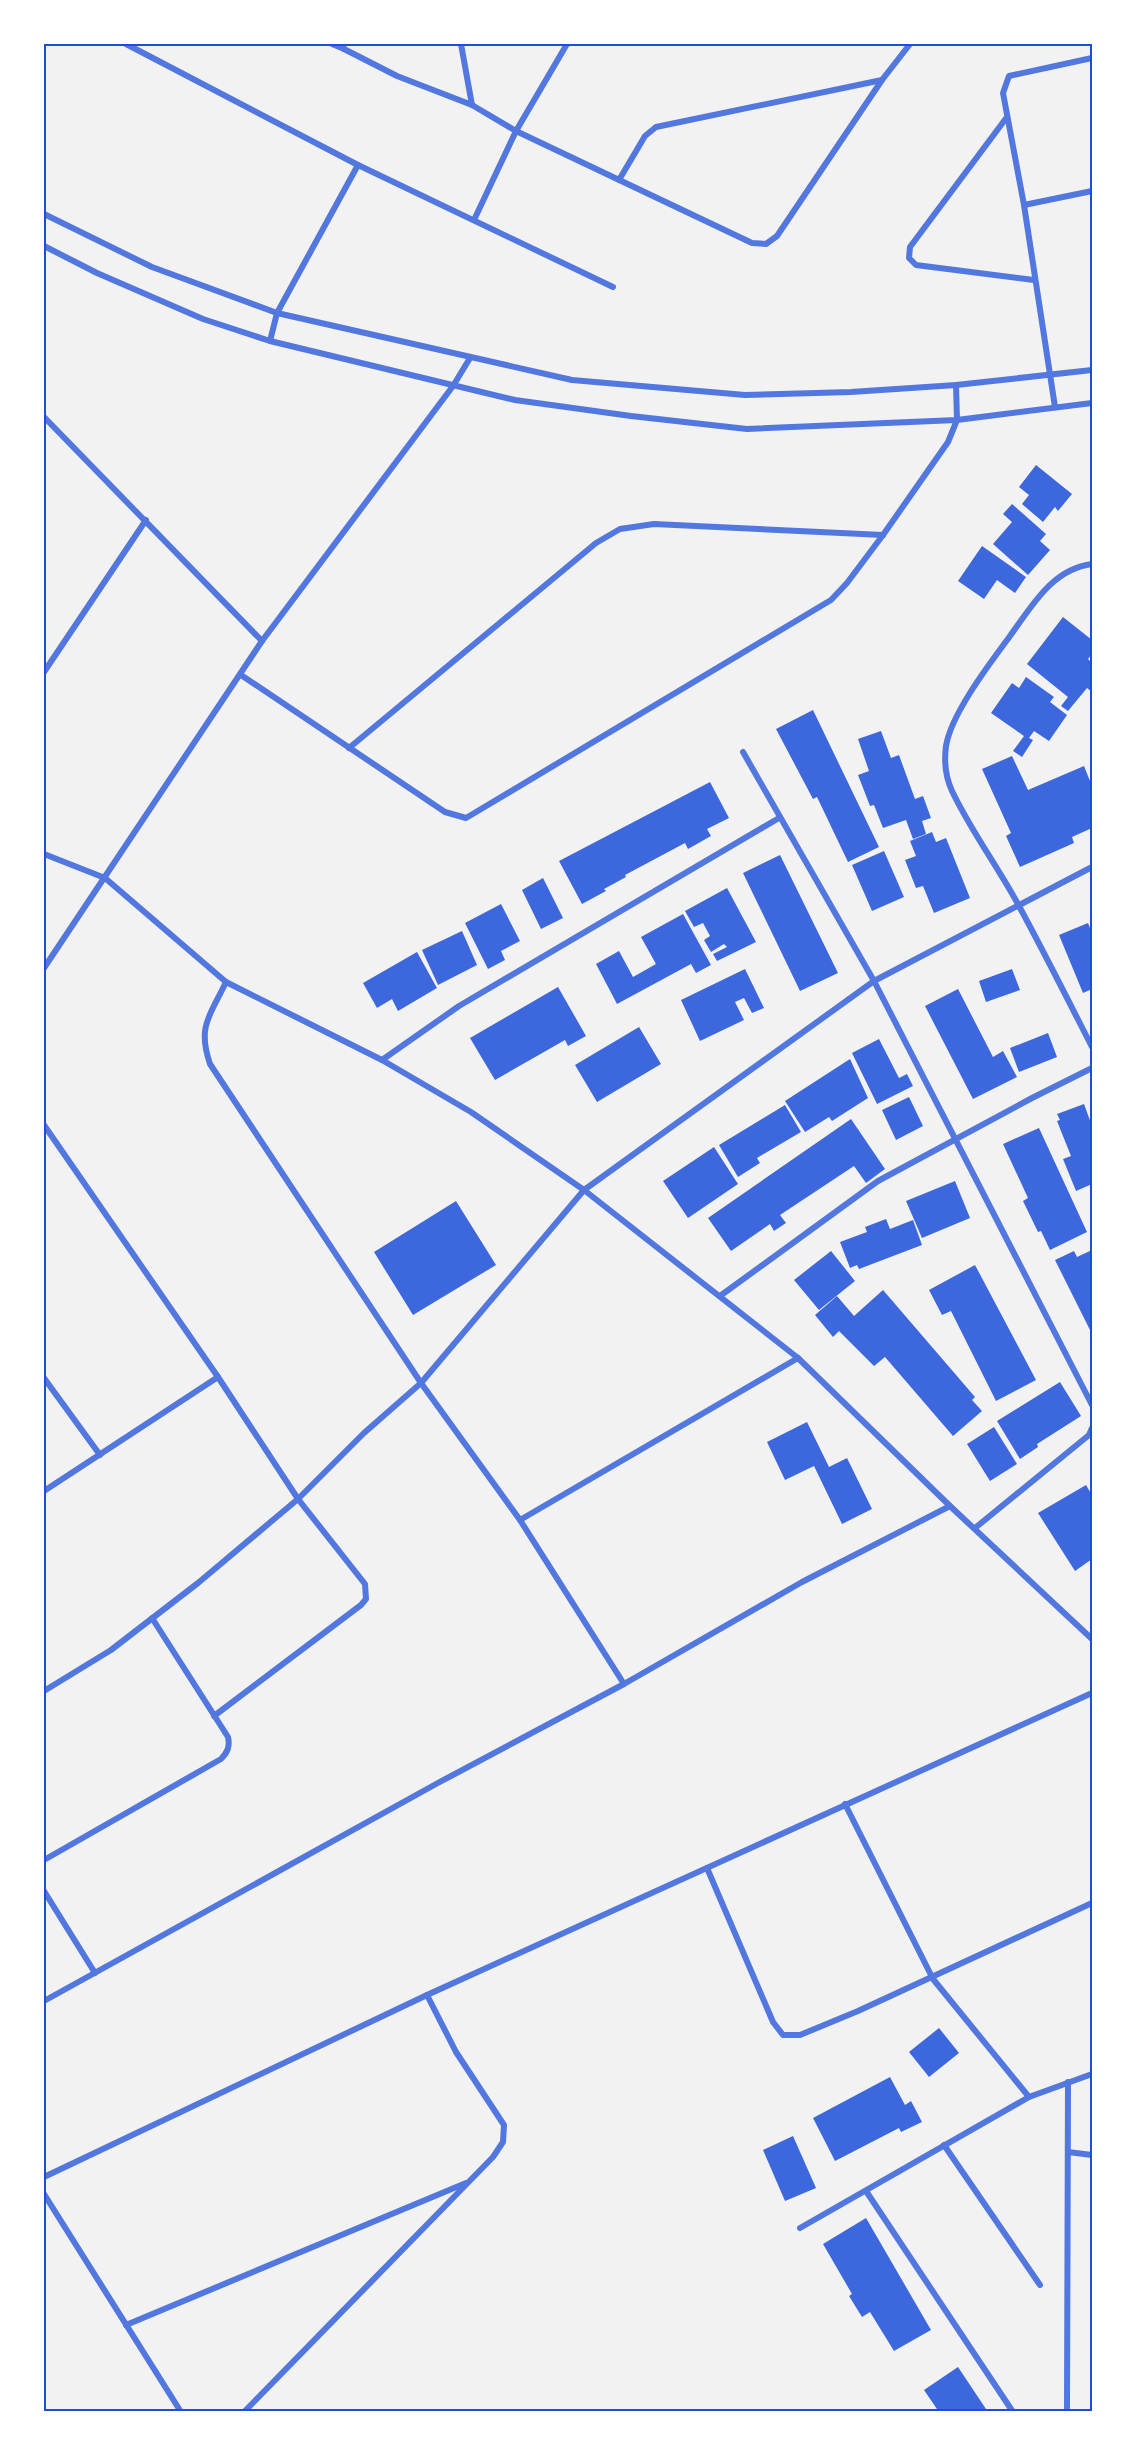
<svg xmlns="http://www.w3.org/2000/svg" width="1136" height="2455" font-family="Montserrat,sans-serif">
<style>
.building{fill:#3d67dc}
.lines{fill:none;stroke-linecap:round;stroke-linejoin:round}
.minor{stroke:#5277de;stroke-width:6}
.neatline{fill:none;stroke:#1d4ed8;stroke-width:2}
</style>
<rect width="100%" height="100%" fill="#f2f2f2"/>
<g class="building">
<path d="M 1036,465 L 1072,494 L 1058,511 L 1055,507 L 1043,522 L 1022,504 L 1029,495 L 1019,487 Z"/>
<path d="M 1012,504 L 1046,534 L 1040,541 L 1050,550 L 1028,575 L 993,544 L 1012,522 L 1003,514 Z"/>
<path d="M 982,546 L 1026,577 L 1015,593 L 997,580 L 984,599 L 958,581 Z"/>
<path d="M 1063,617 L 1092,640 L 1092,654 L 1088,659 L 1092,663 L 1092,692 L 1087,688 L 1068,711 L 1061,706 L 1068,697 L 1027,664 Z"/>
<path d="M 1026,677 L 1054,697 L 1050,702 L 1067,715 L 1049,741 L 1034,731 L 1029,738 L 1033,740 L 1022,757 L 1013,751 L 1024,736 L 991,713 L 1012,683 L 1019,688 Z"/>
<path d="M 813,710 L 879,847 L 848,862 L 817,797 L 813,799 L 776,729 Z"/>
<path d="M 881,731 L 891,758 L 899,755 L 915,799 L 923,796 L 931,818 L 922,821 L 926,834 L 913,839 L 906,820 L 883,828 L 874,805 L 870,806 L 858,775 L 869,771 L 858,739 Z"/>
<path d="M 1012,756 L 1028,790 L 1084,766 L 1092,786 L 1092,828 L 1072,837 L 1074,843 L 1020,867 L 1006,836 L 1011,833 L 982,769 Z"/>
<path d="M 710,782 L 729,818 L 707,829 L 711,836 L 688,849 L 685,843 L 625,875 L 626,877 L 604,889 L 606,891 L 582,904 L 559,861 Z"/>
<path d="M 932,832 L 936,842 L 946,838 L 970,898 L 934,913 L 923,886 L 916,888 L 905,860 L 916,856 L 910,841 Z"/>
<path d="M 884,851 L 904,897 L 872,911 L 852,865 Z"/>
<path d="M 780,855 L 838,973 L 800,991 L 743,873 Z"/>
<path d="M 543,878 L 563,918 L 541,929 L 522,890 Z"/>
<path d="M 727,888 L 756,942 L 717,961 L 713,954 L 727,947 L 724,944 L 711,952 L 704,940 L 710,936 L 703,923 L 694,927 L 685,911 Z"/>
<path d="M 501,904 L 520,941 L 501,951 L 505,960 L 488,969 L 465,923 Z"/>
<path d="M 683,914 L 711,965 L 696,973 L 691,964 L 617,1004 L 596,964 L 619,951 L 633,977 L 656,964 L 641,937 Z"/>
<path d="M 1088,923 L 1092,933 L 1092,989 L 1083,993 L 1059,935 Z"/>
<path d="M 462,931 L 477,965 L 438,985 L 422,950 Z"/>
<path d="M 417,952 L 437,988 L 398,1011 L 392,999 L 377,1008 L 363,983 Z"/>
<path d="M 745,969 L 764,1008 L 752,1013 L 744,998 L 735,1002 L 744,1020 L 700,1041 L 681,1000 Z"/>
<path d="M 1012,969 L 1020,990 L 986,1002 L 979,981 Z"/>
<path d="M 558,987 L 586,1036 L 568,1046 L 565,1040 L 495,1080 L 470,1038 Z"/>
<path d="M 958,989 L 993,1057 L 1003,1051 L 1017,1077 L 973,1099 L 925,1006 Z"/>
<path d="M 639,1027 L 661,1064 L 597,1102 L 575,1065 Z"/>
<path d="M 1048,1033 L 1057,1057 L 1019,1072 L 1010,1048 Z"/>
<path d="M 879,1039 L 899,1078 L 907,1074 L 913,1086 L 877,1104 L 852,1053 Z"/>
<path d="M 850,1059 L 868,1098 L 832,1121 L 829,1117 L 805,1132 L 785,1101 Z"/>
<path d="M 909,1097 L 923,1126 L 896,1140 L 882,1110 Z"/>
<path d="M 1084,1104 L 1092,1126 L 1092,1184 L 1076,1191 L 1063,1159 L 1071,1156 L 1057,1121 L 1060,1120 L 1057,1114 Z"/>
<path d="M 785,1105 L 801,1132 L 757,1158 L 760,1163 L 738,1177 L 719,1145 Z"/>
<path d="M 851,1119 L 885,1169 L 866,1183 L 854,1166 L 780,1215 L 786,1223 L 774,1231 L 770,1224 L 731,1251 L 708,1218 Z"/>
<path d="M 1039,1128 L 1087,1232 L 1050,1250 L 1041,1231 L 1038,1232 L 1023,1201 L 1028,1198 L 1003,1144 Z"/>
<path d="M 714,1147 L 738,1184 L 688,1218 L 663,1181 Z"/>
<path d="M 955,1181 L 970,1218 L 922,1238 L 906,1201 Z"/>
<path d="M 456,1201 L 496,1265 L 413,1315 L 374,1252 Z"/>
<path d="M 886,1219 L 890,1229 L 913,1220 L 922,1245 L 859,1269 L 857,1265 L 850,1268 L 840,1242 L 867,1232 L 865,1227 Z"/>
<path d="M 1092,1250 L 1092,1334 L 1055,1260 L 1074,1251 L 1077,1257 Z"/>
<path d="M 831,1251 L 855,1281 L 819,1310 L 794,1280 Z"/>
<path d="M 975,1265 L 1036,1380 L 996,1401 L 951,1311 L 942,1315 L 929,1290 Z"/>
<path d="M 883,1290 L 975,1397 L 972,1400 L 982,1411 L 953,1436 L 885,1357 L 874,1366 L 839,1331 L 833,1337 L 815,1315 L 837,1296 L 854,1316 Z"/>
<path d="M 1060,1382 L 1081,1416 L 1037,1444 L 1038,1447 L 1020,1459 L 997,1421 Z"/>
<path d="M 807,1422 L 829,1467 L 847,1458 L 872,1509 L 842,1524 L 814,1466 L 785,1480 L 767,1442 Z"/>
<path d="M 994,1427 L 1017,1464 L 990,1481 L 967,1444 Z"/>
<path d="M 1086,1485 L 1092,1495 L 1092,1559 L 1075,1571 L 1038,1513 Z"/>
<path d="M 939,2028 L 959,2053 L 929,2077 L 909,2052 Z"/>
<path d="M 890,2077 L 905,2105 L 911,2101 L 922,2122 L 901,2132 L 899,2128 L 835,2161 L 813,2118 Z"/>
<path d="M 793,2136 L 816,2188 L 785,2201 L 763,2150 Z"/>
<path d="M 866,2218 L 931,2330 L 894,2351 L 870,2312 L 862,2317 L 849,2296 L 852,2294 L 823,2244 Z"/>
<path d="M 958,2367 L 988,2412 L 939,2412 L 924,2390 Z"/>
</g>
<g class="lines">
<g class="minor">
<path d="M 126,44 L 358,165 L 613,287"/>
<path d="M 332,44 L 344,49"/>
<path d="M 343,44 L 344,49 L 397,76 L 472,105 L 516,131 L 752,243 L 766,244 L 777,236 L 882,80 L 910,44"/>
<path d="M 461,44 L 472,105"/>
<path d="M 1007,117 L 910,247 L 909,258 L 916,265 L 1034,280"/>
<path d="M 619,180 L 645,136 L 656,127 L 882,80"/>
<path d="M 1024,205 L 1092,191"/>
<path d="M 44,214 L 152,267 L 277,313 L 572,380 L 745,395 L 851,392 L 956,385 L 1092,370"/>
<path d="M 474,220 L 516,131 L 567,44"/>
<path d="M 44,246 L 97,273 L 203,319 L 270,341 L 515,400 L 631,416 L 747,429 L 957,420 L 1092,403"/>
<path d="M 270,341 L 277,313 L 358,165"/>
<path d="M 1055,407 L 1024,205 L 1003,93 L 1009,76 L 1092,58"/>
<path d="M 44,417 L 262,641"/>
<path d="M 1092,564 C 1052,569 1032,606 1010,636 C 990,663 951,714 946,746 C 944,761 946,778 952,791 C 971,831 998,867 1019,906 C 1044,952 1068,1000 1092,1047"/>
<path d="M 44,672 L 146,520"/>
<path d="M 241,675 L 445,812 L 466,818 L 831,600 L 847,583 L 883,535 L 948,442 L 957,420 L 956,385"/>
<path d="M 349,748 L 596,543 L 620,529 L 654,524 L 883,535"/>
<path d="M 743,752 L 874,981 L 1092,1405"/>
<path d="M 44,854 L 105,878 L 226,982 L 382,1060 L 471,1112 L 584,1190 L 798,1358 L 950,1506 L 1092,1639"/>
<path d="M 44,968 L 262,641 L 453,386 L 470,358"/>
<path d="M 226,982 C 210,1016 197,1026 210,1064 L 421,1383 L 520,1520 L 624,1684"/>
<path d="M 382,1060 L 459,1006 L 779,818"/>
<path d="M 44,1125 L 218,1377 L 298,1499 L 365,1584 L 366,1599 L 361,1605 L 214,1716"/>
<path d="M 720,1296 L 878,1181 L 1032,1098 L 1092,1068"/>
<path d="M 44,1378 L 100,1455"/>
<path d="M 44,1491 L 218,1377"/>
<path d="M 520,1520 L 798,1358"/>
<path d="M 975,1528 L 1089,1435 L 1092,1428"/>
<path d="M 44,1691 L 111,1650 L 198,1583 L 298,1499 L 364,1433 L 421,1383 L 584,1190 L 874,981 L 1092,867"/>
<path d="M 845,1804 L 933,1979 L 1029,2097"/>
<path d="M 44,1860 L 221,1759 C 228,1752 230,1746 228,1737 L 152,1618"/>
<path d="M 707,1868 L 773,2022 L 783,2035 L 800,2035 L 858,2011 L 1092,1903"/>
<path d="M 44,1891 L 95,1973"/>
<path d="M 44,2001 L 436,1784 L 624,1684 L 802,1582 L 950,1506"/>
<path d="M 944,2145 L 1040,2285"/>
<path d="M 1068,2152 L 1092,2155"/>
<path d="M 44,2177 L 427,1995 L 1092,1693"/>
<path d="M 866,2191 L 1013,2412"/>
<path d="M 44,2194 L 181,2412"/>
<path d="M 800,2228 L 1029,2097 L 1092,2074"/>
<path d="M 126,2325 L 466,2183"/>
<path d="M 244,2412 L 493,2157 L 503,2142 L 504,2125 L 456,2052 L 427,1995"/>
<path d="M 1067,2412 L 1068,2082"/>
</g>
</g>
<rect width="1136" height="2455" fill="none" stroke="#ffffff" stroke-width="90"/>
<rect x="45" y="45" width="1046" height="2365" class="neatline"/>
</svg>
